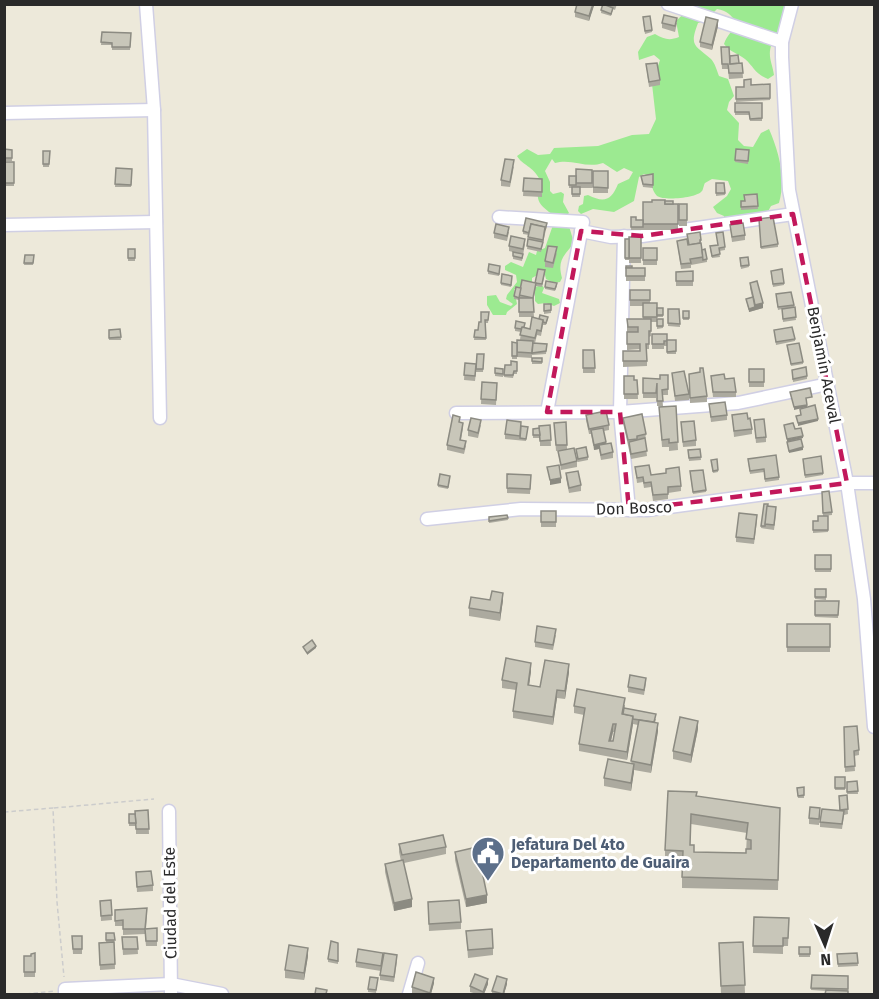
<svg xmlns="http://www.w3.org/2000/svg" width="879" height="999" font-family="'Fira Sans',sans-serif">
<style>
.green{fill:#9cea91}
.lines{fill:none;stroke-linecap:round;stroke-linejoin:round}
.minor-casing{stroke:#d0cfe4;stroke-width:15}
.path{stroke:#ccc;stroke-width:1.5;stroke-dasharray:4.5 3;stroke-linecap:butt}
.minor{stroke:#fff;stroke-width:12}
.wall{fill:#acaa9f;fill-rule:evenodd}
.shaded-wall{fill:#8c8b82}
.building{fill:#c8c6b9;stroke:#8c8b82;stroke-width:1.5;fill-rule:evenodd}
.marked{fill:none;stroke:#c2185b;stroke-width:4.5;stroke-dasharray:12 8;stroke-linejoin:round}
.labels{text-anchor:middle;dominant-baseline:central;stroke-width:6;stroke-linejoin:round;paint-order:stroke}
.street-label{font-size:16px;fill:#2a2a2a;stroke:#fff}
.service-label{font-size:16px;font-weight:bold;fill:#4e5e75;stroke:#fff;text-anchor:start}
</style>
<rect width="100%" height="100%" fill="#ede9da"/>
<path class="green" d="M 693,5 L 785,5 L 780,40 L 772,43 C 767,56 772,62 774,75 L 768,79 C 755,74 754,67 745,59 C 737,53 730,52 724,44 C 727,35 733,31 736,23 C 731,14 727,11 717,9 L 705,21 L 698,23 C 689,47 695,45 711,59 C 715,63 717,71 719,76 L 728,79 L 734,96 L 729,102 L 727,110 L 739,123 L 738,140 L 744,146 L 753,147 L 761,133 L 769,129 C 779,152 786,178 779,203 L 771,206 L 766,215 L 725,224 L 724,216 L 717,213 L 713,207 L 727,196 L 731,189 L 728,181 L 712,179 L 705,183 C 704,184 703,190 702,191 C 697,198 664,201 657,196 C 651,190 652,181 647,175 L 644,174 L 639,177 L 634,201 L 614,212 L 593,209 L 581,214 L 578,211 L 579,206 L 583,204 L 584,196 L 588,195 C 604,203 611,201 618,184 L 629,179 L 633,172 L 624,168 L 617,172 L 603,163 C 586,169 572,158 555,163 L 552,159 L 545,171 L 550,182 L 550,191 L 553,194 L 561,192 L 564,194 L 563,202 L 569,213 L 566,216 L 574,243 C 564,256 557,260 562,278 L 560,282 L 554,283 L 546,279 L 545,275 L 539,274 L 532,278 L 532,284 L 535,287 L 542,285 L 544,288 L 542,293 L 559,299 L 560,303 L 554,306 L 546,303 L 538,304 L 535,301 L 535,290 L 523,283 L 521,284 L 521,289 L 514,289 L 517,304 L 507,312 L 506,315 L 493,315 L 487,305 L 487,296 L 496,295 L 500,302 L 511,306 L 513,304 L 506,299 L 507,295 L 517,282 L 516,275 L 505,270 L 505,266 L 511,262 L 523,267 L 529,252 L 536,255 L 537,251 L 545,248 L 553,225 L 553,215 C 536,202 536,201 540,180 C 532,165 523,166 517,156 L 527,149 L 538,155 L 550,154 L 554,148 L 598,146 L 632,135 L 649,134 L 656,119 L 652,84 L 660,60 L 654,55 L 639,60 L 638,52 L 647,37 L 655,34 C 664,39 669,41 679,37 L 676,21 Z"/>
<g class="lines">
<g class="minor-casing">
<g id="minor">
<path d="M 146,4 L 154,110 L 160,418"/>
<path d="M 668,4 L 782,42"/>
<path d="M 792,4 L 782,42 L 782,57 L 789,190 L 847,483 L 864,599 L 874,727"/>
<path d="M 4,113 L 154,110"/>
<path d="M 499,217 L 583,222 L 547,412"/>
<path d="M 4,225 L 156,222"/>
<path d="M 581,231 L 611,237 L 642,236 L 793,214"/>
<path d="M 624,236 L 620,412 L 629,510"/>
<path d="M 456,413 L 620,412 L 738,403 L 828,384"/>
<path d="M 427,519 L 521,509 L 647,510 L 847,483 L 874,483"/>
<path d="M 169,811 L 171,994"/>
<path d="M 65,994 L 65,989 L 171,984 L 222,994"/>
<path d="M 409,994 L 418,963"/>
</g>
</g>
<g class="path">
<path d="M 54,808 L 154,799"/>
<path d="M 4,812 L 53,808 L 57,902 L 64,977"/>
<path d="M 26,994 L 55,991"/>
</g>
<use href="#minor" class="minor"/>
</g>
<g class="wall">
<path d="M 594,4 L 589,21 L 575,17 L 575,12 Z"/>
<path d="M 602,4 L 617,4 L 615,10 L 613,9 L 611,16 L 601,13 Z"/>
<path d="M 643,20 L 652,30 L 652,32 L 645,34 Z"/>
<path d="M 662,23 L 677,23 L 675,32 L 662,28 Z"/>
<path d="M 718,26 L 712,50 L 700,47 L 700,42 Z"/>
<path d="M 102,32 L 131,33 L 130,50 L 112,50 L 112,45 L 101,45 Z"/>
<path d="M 721,47 L 739,63 L 742,63 L 743,78 L 729,79 L 728,69 L 722,69 Z"/>
<path d="M 646,64 L 660,80 L 660,85 L 649,87 Z"/>
<path d="M 770,84 L 770,100 L 736,102 L 736,87 L 744,87 L 751,85 Z"/>
<path d="M 735,103 L 762,103 L 762,121 L 750,121 L 749,115 L 735,115 Z"/>
<path d="M 4,149 L 12,150 L 12,161 L 4,161 Z"/>
<path d="M 736,149 L 749,150 L 748,164 L 735,162 Z"/>
<path d="M 43,151 L 50,151 L 49,167 L 43,167 Z"/>
<rect x="4" y="162" width="10" height="24"/>
<path d="M 514,166 L 510,187 L 501,186 L 501,180 Z"/>
<path d="M 116,168 L 132,169 L 131,187 L 115,187 Z"/>
<path d="M 592,170 L 592,188 L 580,188 L 580,197 L 572,197 L 572,188 L 569,188 L 569,176 L 576,176 Z"/>
<rect x="593" y="171" width="15" height="22"/>
<path d="M 653,174 L 653,188 L 643,187 L 641,176 Z"/>
<path d="M 524,178 L 542,179 L 542,197 L 523,196 Z"/>
<path d="M 716,183 L 724,183 L 725,195 L 716,196 Z"/>
<path d="M 757,194 L 758,209 L 741,210 L 741,201 L 745,201 Z"/>
<path d="M 665,204 L 678,204 L 678,230 L 631,230 L 631,217 L 636,220 L 643,220 Z"/>
<rect x="679" y="204" width="8" height="22"/>
<path d="M 759,219 L 778,244 L 778,247 L 761,249 Z"/>
<path d="M 547,225 L 541,252 L 527,249 L 529,235 L 523,234 L 523,231 Z"/>
<path d="M 730,225 L 745,235 L 745,240 L 732,242 Z"/>
<path d="M 509,232 L 507,241 L 494,238 L 494,233 Z"/>
<path d="M 641,237 L 641,263 L 629,263 L 629,242 L 629,260 L 625,260 L 625,239 Z"/>
<path d="M 701,240 L 701,242 L 700,243 L 702,250 L 707,259 L 707,262 L 691,265 L 691,268 L 681,269 L 677,241 L 688,245 Z"/>
<path d="M 525,244 L 522,261 L 513,259 L 513,252 L 509,251 L 509,246 Z"/>
<path d="M 725,247 L 725,250 L 719,251 L 720,257 L 712,258 L 710,249 Z"/>
<rect x="643" y="248" width="14" height="17"/>
<rect x="128" y="249" width="7" height="12"/>
<path d="M 557,253 L 553,268 L 545,267 L 545,261 Z"/>
<path d="M 25,255 L 34,255 L 33,265 L 24,265 Z"/>
<path d="M 748,257 L 749,267 L 741,269 L 740,261 Z"/>
<path d="M 626,266 L 632,268 L 645,268 L 645,281 L 626,281 Z"/>
<path d="M 500,269 L 499,276 L 488,274 L 488,271 Z"/>
<path d="M 693,271 L 693,286 L 676,286 L 676,272 Z"/>
<path d="M 545,273 L 542,287 L 536,286 L 533,302 L 534,317 L 519,317 L 519,300 L 514,299 L 514,296 L 521,288 L 535,283 Z"/>
<path d="M 771,274 L 784,283 L 784,285 L 773,287 Z"/>
<path d="M 512,278 L 511,287 L 501,285 L 501,283 Z"/>
<path d="M 750,283 L 763,308 L 749,312 L 746,299 L 752,297 L 750,288 Z"/>
<path d="M 557,286 L 555,291 L 545,289 L 545,287 Z"/>
<path d="M 630,290 L 650,290 L 650,303 L 657,310 L 663,308 L 663,317 L 657,317 L 657,322 L 651,322 L 651,336 L 649,337 L 649,349 L 647,349 L 647,366 L 623,367 L 623,351 L 640,351 L 640,349 L 627,350 L 627,319 L 643,319 L 643,306 L 630,306 Z"/>
<path d="M 776,297 L 794,305 L 796,320 L 783,322 L 782,309 L 778,310 Z"/>
<path d="M 544,304 L 551,304 L 551,313 L 544,314 Z"/>
<path d="M 668,309 L 679,309 L 680,327 L 668,326 Z"/>
<rect x="683" y="311" width="6" height="9"/>
<path d="M 489,312 L 488,323 L 485,323 L 486,340 L 474,340 L 475,330 L 478,330 L 481,322 Z"/>
<path d="M 539,319 L 548,319 L 546,325 L 543,325 L 541,336 L 537,335 L 535,343 L 533,342 L 533,343 L 547,344 L 546,354 L 532,355 L 532,358 L 517,357 L 517,359 L 512,359 L 512,342 L 517,343 L 520,340 L 521,332 L 515,331 L 515,328 L 524,327 L 530,329 Z"/>
<path d="M 657,319 L 663,319 L 663,328 L 657,329 Z"/>
<path d="M 120,329 L 121,340 L 109,340 L 109,330 Z"/>
<path d="M 774,330 L 795,339 L 795,341 L 776,345 Z"/>
<path d="M 652,334 L 667,340 L 676,340 L 676,354 L 667,354 L 667,346 L 664,346 L 664,349 L 652,349 Z"/>
<path d="M 787,345 L 803,362 L 803,364 L 791,366 Z"/>
<path d="M 583,350 L 594,350 L 595,373 L 583,373 Z"/>
<path d="M 484,354 L 483,372 L 476,372 L 475,381 L 464,380 L 465,363 L 476,364 Z"/>
<rect x="532" y="358" width="10" height="6"/>
<path d="M 517,362 L 517,374 L 514,374 L 513,378 L 504,377 L 505,365 L 511,365 Z"/>
<path d="M 495,368 L 503,369 L 503,377 L 495,376 Z"/>
<path d="M 700,368 L 707,396 L 707,402 L 690,403 L 689,374 L 700,372 Z"/>
<rect x="749" y="369" width="15" height="18"/>
<path d="M 792,370 L 807,376 L 807,379 L 793,382 Z"/>
<path d="M 672,373 L 689,394 L 689,400 L 675,401 Z"/>
<path d="M 668,375 L 668,395 L 662,395 L 663,406 L 657,406 L 657,388 L 656,398 L 643,398 L 643,378 L 660,379 Z"/>
<path d="M 624,376 L 634,380 L 637,380 L 638,399 L 624,399 Z"/>
<path d="M 711,376 L 725,379 L 736,392 L 736,397 L 713,397 Z"/>
<path d="M 482,382 L 497,383 L 496,405 L 481,404 Z"/>
<path d="M 709,404 L 727,415 L 727,420 L 711,422 Z"/>
<path d="M 676,406 L 678,450 L 669,451 L 669,447 L 662,447 L 659,407 Z"/>
<path d="M 586,415 L 609,425 L 609,430 L 604,431 L 606,444 L 613,452 L 613,458 L 601,460 L 599,449 L 594,450 L 591,434 L 589,434 L 586,420 Z"/>
<path d="M 732,415 L 748,419 L 752,429 L 752,434 L 734,437 Z"/>
<path d="M 623,418 L 646,434 L 645,439 L 647,456 L 631,459 L 623,423 Z"/>
<path d="M 754,420 L 766,437 L 766,442 L 756,443 Z"/>
<path d="M 566,422 L 567,449 L 577,461 L 577,467 L 561,470 L 558,451 L 562,450 L 556,451 L 554,423 Z"/>
<path d="M 681,422 L 696,440 L 696,446 L 683,447 Z"/>
<path d="M 460,423 L 463,428 L 461,440 L 466,446 L 464,454 L 447,450 L 447,445 Z"/>
<path d="M 481,425 L 478,438 L 468,436 L 468,430 Z"/>
<path d="M 550,425 L 551,446 L 540,446 L 540,437 L 540,438 L 533,438 L 533,429 L 539,428 Z"/>
<path d="M 521,426 L 528,427 L 526,441 L 505,439 L 505,434 Z"/>
<path d="M 576,449 L 588,457 L 588,460 L 578,462 Z"/>
<path d="M 700,449 L 701,460 L 689,461 L 688,450 Z"/>
<path d="M 748,461 L 779,477 L 779,480 L 765,482 L 764,472 L 750,474 Z"/>
<path d="M 711,462 L 718,470 L 718,472 L 713,473 Z"/>
<path d="M 803,462 L 823,473 L 823,475 L 805,478 Z"/>
<path d="M 635,467 L 651,475 L 681,486 L 681,491 L 668,493 L 668,499 L 653,501 L 651,487 L 644,488 L 643,482 L 637,483 Z"/>
<path d="M 566,473 L 581,485 L 581,491 L 569,493 L 566,478 Z"/>
<path d="M 507,474 L 531,475 L 530,494 L 507,493 Z"/>
<path d="M 690,474 L 706,490 L 706,492 L 693,494 Z"/>
<path d="M 450,479 L 448,489 L 438,487 L 438,485 Z"/>
<path d="M 822,492 L 832,512 L 832,515 L 823,516 Z"/>
<path d="M 764,504 L 776,513 L 774,530 L 761,528 Z"/>
<rect x="541" y="511" width="15" height="16"/>
<path d="M 507,515 L 508,520 L 489,523 L 489,517 Z"/>
<path d="M 828,516 L 828,532 L 813,533 L 813,521 L 818,521 Z"/>
<path d="M 757,521 L 754,544 L 736,542 L 736,537 Z"/>
<rect x="815" y="555" width="16" height="17"/>
<path d="M 815,589 L 826,589 L 826,600 L 815,599 Z"/>
<path d="M 490,600 L 503,600 L 500,621 L 469,616 L 469,608 Z"/>
<path d="M 815,601 L 839,601 L 838,618 L 815,617 Z"/>
<rect x="787" y="624" width="43" height="28"/>
<path d="M 556,635 L 553,650 L 535,647 L 535,642 Z"/>
<path d="M 531,671 L 529,685 L 540,687 L 569,672 L 565,699 L 557,698 L 553,725 L 513,718 L 513,711 L 516,690 L 502,688 L 502,680 Z"/>
<path d="M 646,683 L 644,695 L 628,692 L 628,687 Z"/>
<path d="M 625,705 L 625,708 L 656,719 L 655,723 L 658,731 L 651,773 L 634,770 L 631,791 L 604,786 L 604,778 L 631,764 L 638,725 L 633,724 L 627,760 L 579,751 L 579,744 L 584,715 L 574,713 L 574,706 ZM 613,732 L 615,732 L 613,741 L 611,741 Z"/>
<path d="M 844,727 L 859,750 L 859,755 L 854,756 L 855,771 L 845,772 Z"/>
<path d="M 698,729 L 691,763 L 673,759 L 673,751 Z"/>
<rect x="835" y="777" width="10" height="13"/>
<path d="M 857,781 L 858,794 L 847,794 L 847,782 Z"/>
<path d="M 804,787 L 804,798 L 798,798 L 797,788 Z"/>
<path d="M 847,795 L 848,814 L 844,815 L 842,829 L 820,827 L 820,822 L 839,811 L 839,796 Z"/>
<path d="M 696,796 L 780,808 L 778,890 L 682,888 L 682,861 L 665,861 L 665,850 ZM 691,824 L 747,833 L 746,853 L 694,852 L 690,845 Z"/>
<path d="M 148,810 L 149,834 L 136,834 L 136,826 L 129,826 L 129,814 L 135,814 Z"/>
<path d="M 820,814 L 819,825 L 809,824 L 809,818 Z"/>
<path d="M 399,844 L 446,847 L 446,854 L 404,863 L 412,907 L 394,911 L 385,872 L 385,864 L 401,861 L 399,852 Z"/>
<path d="M 455,852 L 487,903 L 466,907 L 455,860 Z"/>
<path d="M 136,872 L 153,885 L 153,891 L 137,892 Z"/>
<path d="M 111,900 L 112,920 L 101,921 L 100,901 Z"/>
<path d="M 428,902 L 461,922 L 461,929 L 429,931 Z"/>
<path d="M 115,910 L 147,914 L 146,929 L 157,941 L 157,946 L 146,946 L 145,934 L 123,935 L 123,926 L 115,926 Z"/>
<path d="M 754,917 L 789,918 L 788,946 L 783,946 L 783,954 L 753,953 Z"/>
<path d="M 466,931 L 493,948 L 493,955 L 468,958 Z"/>
<path d="M 106,933 L 114,933 L 115,969 L 100,970 L 99,943 L 106,943 Z"/>
<path d="M 72,936 L 82,936 L 82,954 L 73,954 Z"/>
<path d="M 122,937 L 137,937 L 138,954 L 123,955 Z"/>
<path d="M 743,942 L 745,993 L 721,994 L 719,943 Z"/>
<path d="M 338,943 L 338,964 L 328,962 L 328,959 Z"/>
<rect x="799" y="947" width="11" height="10"/>
<path d="M 35,953 L 35,977 L 24,977 L 24,956 L 31,956 Z"/>
<path d="M 383,953 L 381,971 L 356,967 L 356,962 Z"/>
<path d="M 857,953 L 858,966 L 838,967 L 837,954 Z"/>
<path d="M 308,956 L 304,980 L 285,978 L 285,970 Z"/>
<path d="M 397,961 L 394,982 L 380,980 L 380,975 Z"/>
<path d="M 812,975 L 848,976 L 848,994 L 826,991 L 811,990 Z"/>
<path d="M 378,978 L 376,993 L 368,992 L 368,989 Z"/>
<path d="M 434,983 L 431,994 L 418,994 L 412,993 L 412,987 Z"/>
<path d="M 488,984 L 484,994 L 477,994 L 470,992 L 470,986 Z"/>
<path d="M 507,984 L 504,994 L 492,994 L 492,991 Z"/>
</g>
<g class="shaded-wall">
<path d="M 593,4 L 594,4 L 594,6 L 589,21 L 589,16 Z"/>
<path d="M 718,20 L 718,26 L 712,50 L 712,45 Z"/>
<path d="M 763,303 L 763,308 L 749,312 L 749,309 L 755,307 L 755,305 Z"/>
<path d="M 807,405 L 807,407 L 794,410 L 794,407 Z"/>
<path d="M 818,419 L 818,421 L 798,426 L 798,423 Z"/>
<path d="M 803,436 L 803,438 L 787,442 L 787,439 Z"/>
<path d="M 606,442 L 606,447 L 599,445 L 599,449 L 594,450 L 594,445 Z"/>
<path d="M 803,447 L 803,450 L 789,453 L 789,451 Z"/>
<path d="M 561,478 L 561,483 L 550,485 L 550,480 Z"/>
<path d="M 503,593 L 503,600 L 500,621 L 500,613 Z"/>
<path d="M 316,646 L 316,648 L 307,655 L 307,653 Z"/>
<path d="M 531,663 L 531,671 L 528,693 L 528,685 Z"/>
<path d="M 569,664 L 569,672 L 565,699 L 565,691 Z"/>
<path d="M 557,690 L 557,698 L 553,725 L 553,717 Z"/>
<path d="M 633,716 L 633,724 L 627,760 L 627,752 Z"/>
<path d="M 698,721 L 698,729 L 691,763 L 691,755 Z"/>
<path d="M 658,723 L 658,731 L 651,773 L 651,765 Z"/>
<path d="M 613,724 L 613,732 L 609,749 L 609,741 Z"/>
<path d="M 634,764 L 634,772 L 631,791 L 631,783 Z"/>
<path d="M 487,895 L 487,903 L 466,907 L 466,899 Z"/>
<path d="M 412,899 L 412,907 L 394,911 L 394,903 Z"/>
<path d="M 308,948 L 308,956 L 304,980 L 304,973 Z"/>
<path d="M 434,978 L 434,983 L 431,994 L 430,994 Z"/>
<path d="M 488,979 L 488,984 L 484,994 L 483,994 L 483,992 Z"/>
<path d="M 507,979 L 507,984 L 504,994 L 503,994 Z"/>
</g>
<g class="building">
<path d="M 577,4 L 593,4 L 589,16 L 575,12 Z"/>
<path d="M 603,4 L 613,8 L 611,14 L 601,10 Z"/>
<path d="M 664,15 L 677,18 L 675,26 L 662,23 Z"/>
<path d="M 650,16 L 652,30 L 645,31 L 643,17 Z"/>
<path d="M 706,17 L 718,20 L 712,45 L 700,42 Z"/>
<path d="M 102,32 L 131,33 L 130,47 L 112,47 L 112,43 L 101,42 Z"/>
<path d="M 721,47 L 729,47 L 730,64 L 742,63 L 743,73 L 729,73 L 728,64 L 722,64 Z"/>
<path d="M 738,55 L 739,63 L 730,64 L 730,56 Z"/>
<path d="M 657,63 L 660,80 L 649,82 L 646,64 Z"/>
<path d="M 751,79 L 751,85 L 770,84 L 770,98 L 736,99 L 736,87 L 744,87 L 744,80 Z"/>
<path d="M 735,103 L 762,103 L 762,118 L 750,119 L 749,112 L 735,112 Z"/>
<path d="M 4,149 L 12,150 L 12,158 L 4,158 Z"/>
<path d="M 736,149 L 749,150 L 748,161 L 735,160 Z"/>
<path d="M 43,151 L 50,151 L 49,164 L 43,164 Z"/>
<path d="M 505,159 L 514,160 L 510,182 L 501,180 Z"/>
<rect x="4" y="162" width="10" height="21"/>
<path d="M 116,168 L 132,169 L 131,185 L 115,184 Z"/>
<path d="M 576,169 L 592,170 L 592,183 L 576,183 Z"/>
<path d="M 593,171 L 608,171 L 608,188 L 593,187 Z"/>
<path d="M 653,174 L 653,185 L 643,184 L 641,176 Z"/>
<rect x="569" y="176" width="7" height="9"/>
<path d="M 524,178 L 542,179 L 542,192 L 523,191 Z"/>
<path d="M 716,183 L 724,183 L 725,193 L 716,193 Z"/>
<rect x="572" y="187" width="8" height="7"/>
<path d="M 757,194 L 758,206 L 741,207 L 741,201 L 745,201 L 744,195 Z"/>
<path d="M 652,200 L 665,200 L 665,204 L 678,204 L 678,224 L 643,224 L 643,202 L 652,202 Z"/>
<rect x="665" y="201" width="8" height="3"/>
<rect x="679" y="204" width="8" height="16"/>
<path d="M 631,217 L 636,217 L 636,220 L 643,220 L 643,227 L 631,227 Z"/>
<path d="M 773,217 L 778,244 L 761,247 L 759,219 Z"/>
<path d="M 526,218 L 547,223 L 545,230 L 545,227 L 531,224 L 529,233 L 523,231 Z"/>
<path d="M 743,223 L 745,235 L 732,237 L 730,225 Z"/>
<path d="M 496,224 L 509,227 L 507,236 L 494,233 Z"/>
<path d="M 531,224 L 545,227 L 543,240 L 528,237 Z"/>
<path d="M 700,232 L 701,240 L 700,240 L 700,243 L 689,245 L 687,234 Z"/>
<path d="M 723,232 L 725,247 L 719,248 L 720,254 L 712,256 L 710,246 L 718,245 L 716,233 Z"/>
<path d="M 511,236 L 525,239 L 523,249 L 509,246 Z"/>
<rect x="629" y="237" width="12" height="21"/>
<path d="M 528,239 L 543,242 L 541,249 L 527,246 Z"/>
<rect x="625" y="239" width="4" height="19"/>
<path d="M 687,239 L 688,245 L 701,243 L 703,257 L 690,259 L 691,263 L 681,264 L 677,241 Z"/>
<path d="M 548,246 L 557,247 L 553,263 L 545,261 Z"/>
<rect x="643" y="248" width="14" height="12"/>
<rect x="128" y="249" width="7" height="9"/>
<path d="M 705,249 L 707,259 L 703,260 L 702,250 Z"/>
<path d="M 513,252 L 523,254 L 522,258 L 513,256 Z"/>
<path d="M 25,255 L 34,255 L 33,263 L 24,263 Z"/>
<path d="M 748,257 L 749,265 L 741,266 L 740,258 Z"/>
<path d="M 489,264 L 500,266 L 499,274 L 488,271 Z"/>
<rect x="626" y="266" width="6" height="2"/>
<rect x="626" y="268" width="19" height="8"/>
<path d="M 538,269 L 545,270 L 542,284 L 535,283 Z"/>
<path d="M 782,269 L 784,283 L 773,284 L 771,271 Z"/>
<path d="M 693,271 L 693,281 L 676,281 L 676,272 Z"/>
<path d="M 502,274 L 512,276 L 511,285 L 501,283 Z"/>
<path d="M 522,280 L 536,283 L 533,298 L 519,295 Z"/>
<path d="M 546,281 L 557,283 L 555,289 L 545,287 Z"/>
<path d="M 757,281 L 763,303 L 755,305 L 750,283 Z"/>
<path d="M 516,287 L 521,288 L 519,298 L 514,296 Z"/>
<rect x="630" y="290" width="20" height="10"/>
<path d="M 791,292 L 794,305 L 778,307 L 776,294 Z"/>
<path d="M 753,297 L 755,307 L 749,309 L 746,299 Z"/>
<path d="M 519,298 L 533,298 L 534,312 L 519,312 Z"/>
<rect x="643" y="303" width="14" height="14"/>
<path d="M 544,304 L 551,304 L 551,310 L 544,311 Z"/>
<path d="M 795,307 L 796,317 L 783,319 L 782,309 Z"/>
<rect x="657" y="308" width="6" height="7"/>
<path d="M 668,309 L 679,309 L 680,324 L 668,323 Z"/>
<rect x="683" y="311" width="6" height="7"/>
<path d="M 481,312 L 489,312 L 488,320 L 485,320 L 486,338 L 474,337 L 475,330 L 478,330 L 479,322 L 481,322 Z"/>
<path d="M 540,315 L 548,317 L 546,323 L 543,322 L 543,320 L 539,319 Z"/>
<path d="M 532,317 L 543,320 L 541,331 L 537,330 L 535,338 L 520,335 L 522,327 L 530,329 Z"/>
<path d="M 627,319 L 651,319 L 651,331 L 649,331 L 649,344 L 646,344 L 647,361 L 623,361 L 623,351 L 640,351 L 640,344 L 627,344 L 627,332 L 638,332 L 638,327 L 628,327 Z"/>
<rect x="657" y="319" width="6" height="7"/>
<path d="M 516,321 L 525,323 L 524,327 L 522,327 L 521,329 L 515,328 Z"/>
<path d="M 792,327 L 795,339 L 776,342 L 774,330 Z"/>
<path d="M 120,329 L 121,337 L 109,338 L 109,330 Z"/>
<path d="M 652,334 L 667,334 L 667,341 L 664,341 L 664,344 L 652,344 Z"/>
<path d="M 517,340 L 533,341 L 532,353 L 517,352 Z"/>
<path d="M 667,340 L 676,340 L 676,351 L 667,352 Z"/>
<path d="M 512,342 L 517,343 L 517,356 L 512,356 Z"/>
<path d="M 533,343 L 547,344 L 546,351 L 532,353 Z"/>
<path d="M 799,343 L 803,362 L 791,364 L 787,345 Z"/>
<path d="M 583,350 L 594,350 L 595,368 L 583,368 Z"/>
<path d="M 477,354 L 484,354 L 483,369 L 476,369 Z"/>
<path d="M 532,358 L 542,358 L 542,362 L 532,361 Z"/>
<path d="M 511,361 L 517,362 L 517,371 L 514,371 L 513,375 L 504,375 L 505,365 L 511,365 Z"/>
<path d="M 465,363 L 476,364 L 475,376 L 464,375 Z"/>
<path d="M 806,367 L 807,376 L 793,379 L 792,370 Z"/>
<path d="M 495,368 L 503,369 L 503,374 L 495,373 Z"/>
<path d="M 700,368 L 703,368 L 707,396 L 690,398 L 689,374 L 700,372 Z"/>
<rect x="749" y="369" width="15" height="13"/>
<path d="M 684,371 L 689,394 L 675,396 L 672,373 Z"/>
<path d="M 724,374 L 725,379 L 734,378 L 736,392 L 713,392 L 711,376 Z"/>
<path d="M 660,375 L 668,375 L 668,389 L 662,390 L 663,401 L 657,401 L 657,383 L 656,393 L 643,393 L 643,378 L 660,379 Z"/>
<path d="M 624,376 L 634,376 L 634,380 L 637,380 L 638,394 L 624,394 Z"/>
<path d="M 482,382 L 497,383 L 496,400 L 481,399 Z"/>
<path d="M 810,388 L 812,397 L 806,398 L 807,405 L 794,407 L 790,392 Z"/>
<path d="M 725,402 L 727,415 L 711,417 L 709,404 Z"/>
<path d="M 815,405 L 818,419 L 798,423 L 796,416 L 801,415 L 800,409 Z"/>
<path d="M 676,406 L 678,442 L 669,443 L 669,439 L 662,440 L 659,407 Z"/>
<path d="M 606,411 L 609,425 L 589,429 L 586,415 Z"/>
<path d="M 747,413 L 748,419 L 750,418 L 752,429 L 734,431 L 732,415 Z"/>
<path d="M 642,414 L 646,434 L 637,436 L 637,439 L 628,440 L 623,418 Z"/>
<path d="M 453,415 L 460,417 L 459,422 L 463,423 L 460,440 L 466,441 L 464,449 L 447,445 Z"/>
<path d="M 471,418 L 481,420 L 478,433 L 468,430 Z"/>
<path d="M 764,419 L 766,437 L 756,438 L 754,420 Z"/>
<path d="M 507,420 L 521,422 L 520,436 L 505,434 Z"/>
<path d="M 694,421 L 696,440 L 683,442 L 681,422 Z"/>
<path d="M 566,422 L 567,445 L 556,445 L 554,423 Z"/>
<path d="M 793,423 L 795,429 L 801,428 L 803,436 L 787,439 L 784,425 Z"/>
<path d="M 550,425 L 551,440 L 540,441 L 539,426 Z"/>
<path d="M 521,426 L 528,427 L 526,439 L 520,438 Z"/>
<path d="M 539,428 L 540,435 L 533,435 L 533,429 Z"/>
<path d="M 603,428 L 606,442 L 594,445 L 591,430 Z"/>
<path d="M 645,438 L 647,451 L 631,454 L 629,442 Z"/>
<path d="M 801,439 L 803,447 L 789,451 L 787,442 Z"/>
<path d="M 611,443 L 613,452 L 601,455 L 599,445 Z"/>
<path d="M 586,447 L 588,457 L 578,459 L 576,449 Z"/>
<path d="M 574,448 L 577,461 L 561,465 L 558,451 Z"/>
<path d="M 700,449 L 701,457 L 689,458 L 688,450 Z"/>
<path d="M 776,455 L 779,477 L 765,479 L 764,469 L 750,471 L 748,459 Z"/>
<path d="M 821,456 L 823,473 L 805,475 L 803,459 Z"/>
<path d="M 717,459 L 718,470 L 713,471 L 711,460 Z"/>
<path d="M 559,465 L 561,478 L 550,480 L 547,467 Z"/>
<path d="M 649,465 L 651,475 L 666,473 L 666,469 L 679,467 L 681,486 L 668,487 L 668,494 L 653,495 L 651,482 L 644,483 L 643,477 L 637,478 L 635,467 Z"/>
<path d="M 703,470 L 706,490 L 693,492 L 690,471 Z"/>
<path d="M 578,471 L 581,485 L 569,488 L 566,473 Z"/>
<path d="M 440,474 L 450,476 L 448,487 L 438,485 Z"/>
<path d="M 507,474 L 531,475 L 530,489 L 507,488 Z"/>
<path d="M 829,491 L 832,512 L 823,513 L 822,492 Z"/>
<path d="M 764,504 L 768,504 L 765,526 L 761,526 Z"/>
<path d="M 767,506 L 776,507 L 774,525 L 765,524 Z"/>
<rect x="541" y="511" width="15" height="11"/>
<path d="M 739,513 L 757,515 L 754,539 L 736,537 Z"/>
<path d="M 507,515 L 508,518 L 489,521 L 489,517 Z"/>
<path d="M 818,516 L 828,516 L 828,530 L 813,530 L 813,521 L 818,521 Z"/>
<rect x="815" y="555" width="16" height="14"/>
<rect x="815" y="589" width="11" height="8"/>
<path d="M 492,591 L 503,593 L 500,613 L 469,608 L 471,597 L 490,600 Z"/>
<path d="M 815,601 L 839,601 L 838,615 L 815,615 Z"/>
<rect x="787" y="624" width="43" height="23"/>
<path d="M 537,626 L 556,629 L 553,645 L 535,642 Z"/>
<path d="M 312,640 L 316,646 L 307,653 L 303,647 Z"/>
<path d="M 506,658 L 531,663 L 528,685 L 540,687 L 545,660 L 569,664 L 565,691 L 557,690 L 553,717 L 513,711 L 517,683 L 502,680 Z"/>
<path d="M 630,675 L 646,678 L 644,690 L 628,687 Z"/>
<path d="M 577,689 L 625,698 L 622,714 L 633,716 L 627,752 L 579,744 L 585,708 L 574,706 ZM 613,724 L 616,724 L 613,741 L 609,741 Z"/>
<path d="M 624,708 L 656,714 L 654,722 L 633,719 L 633,716 L 623,714 Z"/>
<path d="M 680,717 L 698,721 L 691,755 L 673,751 Z"/>
<path d="M 639,720 L 658,723 L 651,765 L 631,761 Z"/>
<path d="M 857,726 L 859,750 L 854,751 L 855,766 L 845,767 L 844,727 Z"/>
<path d="M 608,759 L 634,764 L 631,783 L 604,778 Z"/>
<rect x="835" y="777" width="10" height="11"/>
<path d="M 857,781 L 858,791 L 847,792 L 847,782 Z"/>
<path d="M 804,787 L 804,795 L 798,796 L 797,788 Z"/>
<path d="M 668,791 L 697,792 L 696,796 L 780,808 L 778,880 L 682,877 L 683,851 L 665,850 ZM 691,814 L 748,823 L 746,839 L 751,840 L 751,849 L 746,849 L 746,853 L 694,852 L 694,845 L 690,845 Z"/>
<path d="M 847,795 L 848,809 L 840,810 L 839,796 Z"/>
<path d="M 810,807 L 820,808 L 819,819 L 809,818 Z"/>
<path d="M 822,809 L 844,811 L 842,824 L 820,822 Z"/>
<path d="M 148,810 L 149,829 L 136,829 L 135,811 Z"/>
<path d="M 129,814 L 135,814 L 136,823 L 129,823 Z"/>
<path d="M 443,835 L 446,847 L 402,855 L 399,844 Z"/>
<path d="M 477,847 L 487,895 L 466,899 L 455,852 Z"/>
<path d="M 403,860 L 412,899 L 394,903 L 385,864 Z"/>
<path d="M 151,871 L 153,885 L 137,887 L 136,872 Z"/>
<path d="M 111,900 L 112,915 L 101,916 L 100,901 Z"/>
<path d="M 459,900 L 461,922 L 429,924 L 428,902 Z"/>
<path d="M 147,908 L 145,929 L 123,929 L 123,920 L 115,921 L 115,910 Z"/>
<path d="M 754,917 L 789,918 L 788,938 L 783,938 L 783,946 L 753,946 Z"/>
<path d="M 157,928 L 157,941 L 146,941 L 145,929 Z"/>
<path d="M 492,929 L 493,948 L 468,950 L 466,931 Z"/>
<path d="M 106,933 L 114,933 L 115,940 L 106,940 Z"/>
<path d="M 72,936 L 82,936 L 82,949 L 73,949 Z"/>
<path d="M 122,937 L 137,937 L 138,949 L 123,949 Z"/>
<path d="M 331,941 L 338,943 L 338,961 L 328,959 Z"/>
<path d="M 114,942 L 115,964 L 100,965 L 99,943 Z"/>
<path d="M 743,942 L 745,985 L 721,986 L 719,943 Z"/>
<path d="M 289,945 L 308,948 L 304,973 L 285,970 Z"/>
<rect x="799" y="947" width="11" height="7"/>
<path d="M 358,949 L 383,953 L 381,966 L 356,962 Z"/>
<path d="M 35,953 L 35,972 L 24,972 L 24,956 L 31,956 L 31,954 Z"/>
<path d="M 384,953 L 397,955 L 394,977 L 380,975 Z"/>
<path d="M 857,953 L 858,963 L 838,964 L 837,954 Z"/>
<path d="M 416,972 L 434,978 L 430,993 L 412,987 Z"/>
<path d="M 475,974 L 488,979 L 483,992 L 470,986 Z"/>
<path d="M 812,975 L 848,976 L 848,989 L 811,988 Z"/>
<path d="M 497,976 L 507,979 L 503,994 L 492,991 Z"/>
<path d="M 370,977 L 378,978 L 376,990 L 368,989 Z"/>
<path d="M 316,988 L 327,990 L 326,994 L 315,994 Z"/>
<path d="M 826,990 L 848,991 L 848,994 L 825,994 Z"/>
</g>
<path class="marked" d="M 793,214 L 847,483 L 629,510 L 620,412 L 547,412 L 581,231 L 642,236 Z"/>
<defs>
<g id="civic-pin" transform="scale(1.725)"><path d="M0 17L-7.5 6A9.5 9.5 0 1 1 7.5 6Z" fill="#5c6f8a" stroke="#fff"/><path d="M-.6-6.5H3V-4.5H.6V-3L4-1V1h2V6H-6V1h2V-1L-.6-3ZM-1.2 2.5V6h2.4V2.5Z" fill="#fff"/></g>
</defs>
<g fill-rule="evenodd">
<use href="#civic-pin" x="488" y="853"/>
</g>
<g class="labels">
<g class="street-label">
<text transform="translate(824 365) rotate(79)">Benjamín Aceval</text>
<text transform="translate(634 508) rotate(-2)">Don Bosco</text>
<text transform="translate(170 903) rotate(-91)">Ciudad del Este</text>
</g>
<g class="service-label">
<text x="511" y="844">Jefatura Del 4to<tspan x="511" dy="18">Departamento de Guaira</tspan></text>
</g>
</g>
<rect width="879" height="999" fill="none" stroke="#2a2a2a" stroke-width="12"/>
<g transform="translate(825 945) rotate(177)" stroke="#ffffff" stroke-width="4.5" paint-order="stroke">
<path d="M0-4.5L10 22L0 15L-10 22Z" fill="#2a2a2a"/>
<text y="-9" font-size="16" font-weight="bold" text-anchor="middle" fill="#2a2a2a">N</text>
</g>
</svg>
